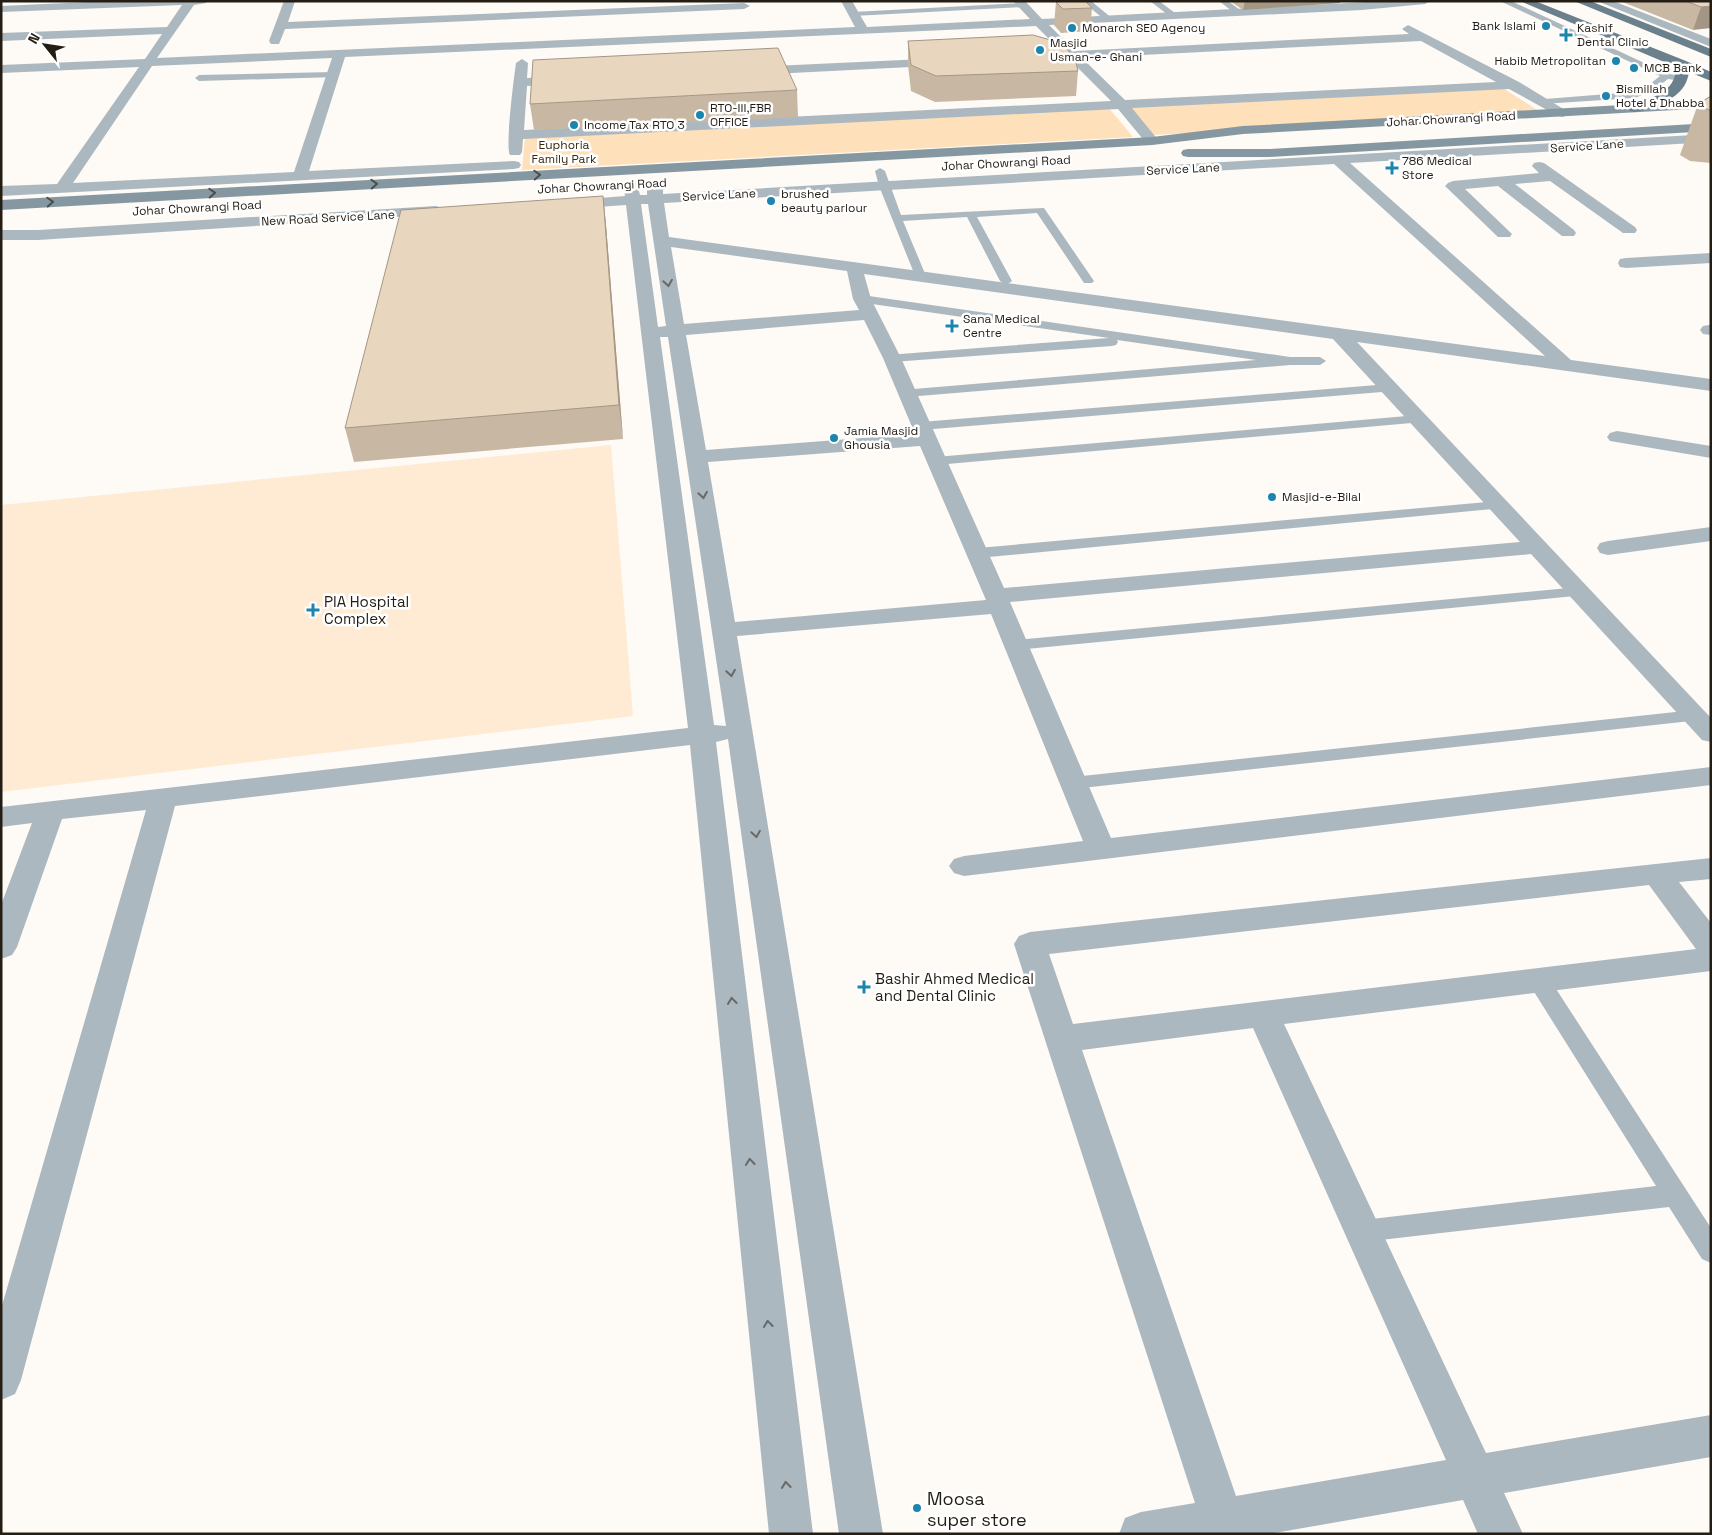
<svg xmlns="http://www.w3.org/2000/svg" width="1712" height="1535" font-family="'Space Grotesk',sans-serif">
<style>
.built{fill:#ffebd3}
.green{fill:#fee0bb}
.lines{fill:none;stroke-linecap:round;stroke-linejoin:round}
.service{fill:#acb8bf;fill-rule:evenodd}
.minor{fill:#acb8bf;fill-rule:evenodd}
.secondary{fill:#8598a2;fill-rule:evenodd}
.primary{fill:#6a818d;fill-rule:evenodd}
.wall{fill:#c8b8a3}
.shaded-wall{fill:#a39685}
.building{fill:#e9d6be;stroke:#a39685}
.oneway{stroke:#4b4e4d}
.oneway2{stroke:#686a6a}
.poi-dot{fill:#1c85ad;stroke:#fff;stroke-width:2}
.labels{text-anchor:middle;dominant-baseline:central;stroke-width:5;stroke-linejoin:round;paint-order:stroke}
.far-poi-label{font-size:12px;fill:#241d14;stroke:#fff;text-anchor:start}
.far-street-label{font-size:12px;fill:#241d14;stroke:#fff}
.far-park-label{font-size:12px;fill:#3a2910;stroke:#fff}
.poi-label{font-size:15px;fill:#241d14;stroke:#fff;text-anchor:start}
.near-poi-label{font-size:18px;fill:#241d14;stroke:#fff;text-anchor:start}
</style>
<rect width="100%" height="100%" fill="#fefaf5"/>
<path class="built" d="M 611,445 L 633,716 L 1,792 L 1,505 Z"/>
<g class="green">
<path d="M 1501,87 L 1542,113 L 1154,135 L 1128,107 Z"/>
<path d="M 1108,107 L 1133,137 L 522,170 L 525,137 Z"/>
</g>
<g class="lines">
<g class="service">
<path d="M 1082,1 L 1091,1 L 1113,19 L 1106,21 Z"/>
<path d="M 1150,1 L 1159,1 L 1179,16 L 1172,18 Z"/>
<path d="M 1219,1 L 1228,1 L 1244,13 L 1237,15 Z"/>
<path d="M 1500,1 L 1511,1 L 1668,74 L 1683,75 L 1687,78 L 1683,81 L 1668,79 L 1651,92 L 1634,98 L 1542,104 L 1540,102 L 1545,99 L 1633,92 L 1645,88 L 1660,76 Z"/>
<path d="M 1022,3 L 1026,5 L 1025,7 L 853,16 L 849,14 L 853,12 Z"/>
<path d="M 333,72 L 336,73 L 336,77 L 199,81 L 195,78 L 199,75 Z"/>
<path d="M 880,168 L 885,171 L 901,215 L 1044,208 L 1094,281 L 1092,283 L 1084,283 L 1037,213 L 977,217 L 1012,281 L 1006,285 L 1000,281 L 967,217 L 903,221 L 926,276 L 924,278 L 916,278 L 879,186 L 875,171 Z"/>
<path d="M 862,295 L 1290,357 L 1320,357 L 1326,361 L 1320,365 L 1290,365 L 907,397 L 900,393 L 902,390 L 1256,360 L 1117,340 L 1118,342 L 1116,345 L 1112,346 L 892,362 L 886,358 L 887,355 L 1109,338 L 858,302 L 856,299 Z"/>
<path d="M 1389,384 L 1396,388 L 1394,391 L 921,430 L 914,426 L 921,422 Z"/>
<path d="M 1418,415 L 1425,419 L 1423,422 L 936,465 L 931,464 L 929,461 L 931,458 L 936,457 Z"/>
<path d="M 1498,501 L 1503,502 L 1505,505 L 1503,508 L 978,558 L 972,556 L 970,553 L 972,550 L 978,548 Z"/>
<path d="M 1579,587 L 1585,589 L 1587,592 L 1585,595 L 1016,650 L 1010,649 L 1008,645 L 1010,641 L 1016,640 Z"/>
<path d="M 1694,710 L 1700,712 L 1703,716 L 1700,720 L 1073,789 L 1066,787 L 1064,783 L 1066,779 L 1073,777 Z"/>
<path d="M 1539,973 L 1547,975 L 1711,1228 L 1711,1263 L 1702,1259 L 1669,1207 L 1363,1242 L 1354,1239 L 1350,1231 L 1354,1223 L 1363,1220 L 1656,1186 L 1531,987 L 1528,981 L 1531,975 Z"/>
</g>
<g class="minor">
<path d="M 111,1 L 207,1 L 206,3 L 194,5 L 157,58 L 855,27 L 841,1 L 852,1 L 867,27 L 1030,19 L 1013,1 L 1025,1 L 1042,19 L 1387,1 L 1430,1 L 1425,4 L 1362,10 L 1049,25 L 1075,51 L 1409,34 L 1402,29 L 1408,25 L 1519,82 L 1570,113 L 1563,117 L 1558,116 L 1509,89 L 1132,108 L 1159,141 L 1157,144 L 1147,144 L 1118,109 L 523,139 L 522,152 L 520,155 L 510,155 C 505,147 514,77 516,63 L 522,59 L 528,63 L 527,78 L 568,76 L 574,80 L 568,84 L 527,86 L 524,130 L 1111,101 L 1069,59 L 1032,60 L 1030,57 L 1032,54 L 1062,52 L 1036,26 L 345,57 L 309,171 L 514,161 L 519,162 L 521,165 L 519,168 L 514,169 L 1,196 L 1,186 L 57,184 L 139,67 L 1,73 L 1,65 L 145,59 L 162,34 L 1,41 L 1,33 L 167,27 L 182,5 L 1,12 L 1,6 ZM 1421,41 L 1496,82 L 1125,100 L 1082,58 ZM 332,58 L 294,172 L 73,183 L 152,66 Z"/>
<path d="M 284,1 L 295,1 L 288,22 L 744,3 L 750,6 L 744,9 L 285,29 L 279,44 L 271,44 L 269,41 Z"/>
<path d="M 1597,1 L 1613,1 L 1711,39 L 1711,47 Z"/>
<path d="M 946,58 L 950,59 L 952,62 L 950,65 L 751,75 L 745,71 L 751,67 Z"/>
<path d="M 1711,134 L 1711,142 L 1350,163 L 1571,360 L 1711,379 L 1711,391 L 1357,342 L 1711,718 L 1711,742 L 1702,740 L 1531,554 L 1010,602 L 1111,838 L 1711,767 L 1711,785 L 964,876 L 954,873 L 949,866 L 954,859 L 964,856 L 1083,841 L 991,614 L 737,636 L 883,1534 L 839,1534 L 728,739 L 716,742 L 813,1534 L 769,1534 L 690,745 L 175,806 L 21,1380 L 15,1394 L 1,1400 L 1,1309 L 146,810 L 62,819 L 17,947 L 12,955 L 1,959 L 1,905 L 32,823 L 1,827 L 1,807 L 688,728 L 626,205 L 567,209 L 562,207 L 559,204 L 562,201 L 625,196 L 623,184 L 626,181 L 636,181 L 640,195 L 647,195 L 647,183 L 650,180 L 660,180 L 663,183 L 663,194 ZM 1334,164 L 1545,356 L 669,237 L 664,203 ZM 641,204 L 648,204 L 666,326 L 658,327 ZM 671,247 L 847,271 L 853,299 L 859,310 L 684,324 ZM 864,274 L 1333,339 L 1520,542 L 1004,588 L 901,358 L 871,299 ZM 864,320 L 883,358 L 915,434 L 706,450 L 686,335 ZM 660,337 L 668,337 L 726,726 L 714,725 ZM 920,446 L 986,600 L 735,622 L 708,462 Z"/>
<path d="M 1539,162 L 1544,163 L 1635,227 L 1637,230 L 1635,233 L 1623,233 L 1550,181 L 1515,184 L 1574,230 L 1576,233 L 1574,236 L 1562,236 L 1498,186 L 1465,189 L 1512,234 L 1510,237 L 1498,237 L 1445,186 L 1448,183 L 1453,181 L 1539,173 L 1532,166 L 1534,163 Z"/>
<path d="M 436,206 L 442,208 L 444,211 L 442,214 L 38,240 L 1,240 L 1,230 L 38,230 Z"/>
<path d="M 1711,253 L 1711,263 L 1626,268 L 1620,267 L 1618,263 L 1620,259 L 1626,258 Z"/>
<path d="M 1709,325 L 1711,325 L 1711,335 L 1703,334 L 1700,330 L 1703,326 Z"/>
<path d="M 1617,431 L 1711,446 L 1711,458 L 1610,441 L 1607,437 L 1610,433 Z"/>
<path d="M 1711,527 L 1711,541 L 1608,555 L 1600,553 L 1597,548 L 1600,543 L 1608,541 Z"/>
<path d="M 1711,858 L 1711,879 L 1679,882 L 1711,923 L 1711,971 L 1284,1024 L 1486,1453 L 1711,1415 L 1711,1457 L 1504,1493 L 1523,1534 L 1478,1534 L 1463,1500 L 1269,1534 L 1119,1534 L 1125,1518 L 1141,1512 L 1195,1503 L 1014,944 L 1019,936 L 1030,932 ZM 1649,885 L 1696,949 L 1073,1024 L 1049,954 ZM 1253,1028 L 1446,1460 L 1236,1496 L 1082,1050 Z"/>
</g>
<g class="secondary">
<path d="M 1711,100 L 1711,108 L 1243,134 L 1152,145 L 1,210 L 1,200 L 1152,137 L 1243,126 Z"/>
<path d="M 1711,123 L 1711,131 L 1268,157 L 1188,157 L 1183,156 L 1181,153 L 1183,150 L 1188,149 L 1268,149 Z"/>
</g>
<g class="primary">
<path d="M 1520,1 L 1535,1 L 1686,61 L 1711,72 L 1711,81 L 1689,72 C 1686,94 1668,101 1650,108 C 1643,110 1637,113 1630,111 L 1628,108 L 1630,105 C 1651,98 1676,93 1676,67 Z"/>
<path d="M 1574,1 L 1590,1 L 1711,49 L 1711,57 Z"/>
</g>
</g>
<g class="wall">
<path d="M 1230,1 L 1340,1 L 1340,3 L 1243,10 Z"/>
<path d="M 1620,1 L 1711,1 L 1693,30 Z"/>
<path d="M 1056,2 L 1092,8 L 1090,31 L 1061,33 L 1054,25 Z"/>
<path d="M 908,41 L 1078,71 L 1076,96 L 935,102 L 911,91 L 908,65 Z"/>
<path d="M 797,90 L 798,117 L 534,130 L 530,104 Z"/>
<path d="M 1711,96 L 1711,163 L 1690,161 L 1680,155 L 1698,104 Z"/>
<path d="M 603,196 L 606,225 L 623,439 L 354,462 L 345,428 Z"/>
</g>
<g class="shaded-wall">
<path d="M 1245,1 L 1340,1 L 1340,3 L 1243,10 Z"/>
<path d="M 1711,6 L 1711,28 L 1693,30 L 1701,7 Z"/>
<path d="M 603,196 L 606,225 L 623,439 L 619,405 Z"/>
</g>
<g class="building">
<path d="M 1069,1 L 1085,1 L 1092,8 L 1063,9 L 1056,2 Z"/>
<path d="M 1686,1 L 1711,1 L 1711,6 L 1701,7 Z"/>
<path d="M 1033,35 L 1061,43 L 1075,58 L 1078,71 L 936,76 L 911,65 L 908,41 Z"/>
<path d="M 778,48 L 797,90 L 530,104 L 533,60 Z"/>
<path d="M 1711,96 L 1711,110 L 1709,110 L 1698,104 Z"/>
<path d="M 603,196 L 619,405 L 345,428 L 401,210 Z"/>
</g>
<defs><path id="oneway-chevron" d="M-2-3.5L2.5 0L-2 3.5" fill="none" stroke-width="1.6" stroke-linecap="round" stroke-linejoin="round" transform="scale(1.25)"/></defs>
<g class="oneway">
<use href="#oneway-chevron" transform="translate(537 175) rotate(-3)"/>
<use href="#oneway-chevron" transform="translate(374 184) rotate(-3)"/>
<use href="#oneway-chevron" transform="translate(212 193) rotate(-3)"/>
<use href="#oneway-chevron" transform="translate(50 202) rotate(-3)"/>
</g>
<g class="oneway2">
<use href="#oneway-chevron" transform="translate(668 283) rotate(81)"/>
<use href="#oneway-chevron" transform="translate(703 495) rotate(81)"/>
<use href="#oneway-chevron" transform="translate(731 673) rotate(81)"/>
<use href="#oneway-chevron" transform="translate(756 834) rotate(81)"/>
<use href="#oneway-chevron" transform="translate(732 1001) rotate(-96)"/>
<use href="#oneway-chevron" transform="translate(750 1162) rotate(-96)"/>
<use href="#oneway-chevron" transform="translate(768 1324) rotate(-96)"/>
<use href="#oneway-chevron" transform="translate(786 1485) rotate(-96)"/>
</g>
<g class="poi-dot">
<circle cx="1546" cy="26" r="5"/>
<circle cx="1072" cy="28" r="5"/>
<path d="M1563.5 27.5h5v5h5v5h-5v5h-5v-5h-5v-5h5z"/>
<circle cx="1040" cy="50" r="5"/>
<circle cx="1616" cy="61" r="5"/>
<circle cx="1634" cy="68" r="5"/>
<circle cx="1606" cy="96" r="5"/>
<circle cx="700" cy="115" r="5"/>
<circle cx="574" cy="125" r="5"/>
<path d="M1389.5 160.5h5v5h5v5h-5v5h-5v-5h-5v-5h5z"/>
<circle cx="771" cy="201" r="5"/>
<path d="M949.5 318.5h5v5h5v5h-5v5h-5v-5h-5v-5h5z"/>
<circle cx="834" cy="438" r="5"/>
<circle cx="1272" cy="497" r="5"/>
<path d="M310.5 602.5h5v5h5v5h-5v5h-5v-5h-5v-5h5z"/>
<path d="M861.5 979.5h5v5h5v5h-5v5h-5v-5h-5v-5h5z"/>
<circle cx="917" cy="1508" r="5"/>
</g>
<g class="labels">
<g class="far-poi-label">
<text x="1536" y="26" text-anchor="end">Bank Islami</text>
<text x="1082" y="28">Monarch SEO Agency</text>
<text x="1577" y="28">Kashif<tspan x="1577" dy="14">Dental Clinic</tspan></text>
<text x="1050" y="43">Masjid<tspan x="1050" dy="14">Usman-e- Ghani</tspan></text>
<text x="1606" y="61" text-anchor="end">Habib Metropolitan</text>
<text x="1644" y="68">MCB Bank</text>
<text x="1616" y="89">Bismillah<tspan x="1616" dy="14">Hotel &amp; Dhabba</tspan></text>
<text x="710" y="108">RTO-III,FBR<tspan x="710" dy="14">OFFICE</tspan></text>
<text x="584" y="125">Income Tax RTO 3</text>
<text x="1402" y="161">786 Medical<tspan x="1402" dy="14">Store</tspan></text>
<text x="781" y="194">brushed<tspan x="781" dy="14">beauty parlour</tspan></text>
<text x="963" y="319">Sana Medical<tspan x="963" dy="14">Centre</tspan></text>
<text x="844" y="431">Jamia Masjid<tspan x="844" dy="14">Ghousia</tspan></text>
<text x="1282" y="497">Masjid-e-Bilal</text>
</g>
<g class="far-street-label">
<text transform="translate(1451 119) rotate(-3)">Johar Chowrangi Road</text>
<text transform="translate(1587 146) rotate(-4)">Service Lane</text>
<text transform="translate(1006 163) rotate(-3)">Johar Chowrangi Road</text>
<text transform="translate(1183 169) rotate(-3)">Service Lane</text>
<text transform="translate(602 186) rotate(-3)">Johar Chowrangi Road</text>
<text transform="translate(719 195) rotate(-3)">Service Lane</text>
<text transform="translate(197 208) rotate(-3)">Johar Chowrangi Road</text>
<text transform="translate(328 218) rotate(-3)">New Road Service Lane</text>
</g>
<g class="far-park-label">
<text x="564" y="145">Euphoria<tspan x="564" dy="14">Family Park</tspan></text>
</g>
<g class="poi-label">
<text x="324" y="601">PIA Hospital<tspan x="324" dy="17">Complex</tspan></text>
<text x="875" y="978">Bashir Ahmed Medical<tspan x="875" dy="17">and Dental Clinic</tspan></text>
</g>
<g class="near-poi-label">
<text x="927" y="1498">Moosa<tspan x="927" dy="21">super store</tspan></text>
</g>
</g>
<rect width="1712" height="1535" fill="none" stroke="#241d14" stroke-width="5"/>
<g transform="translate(45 45) rotate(300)" stroke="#ffffff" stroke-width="4" paint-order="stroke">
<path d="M0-4L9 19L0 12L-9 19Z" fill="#241d14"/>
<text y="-8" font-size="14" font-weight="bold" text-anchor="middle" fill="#241d14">N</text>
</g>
</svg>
